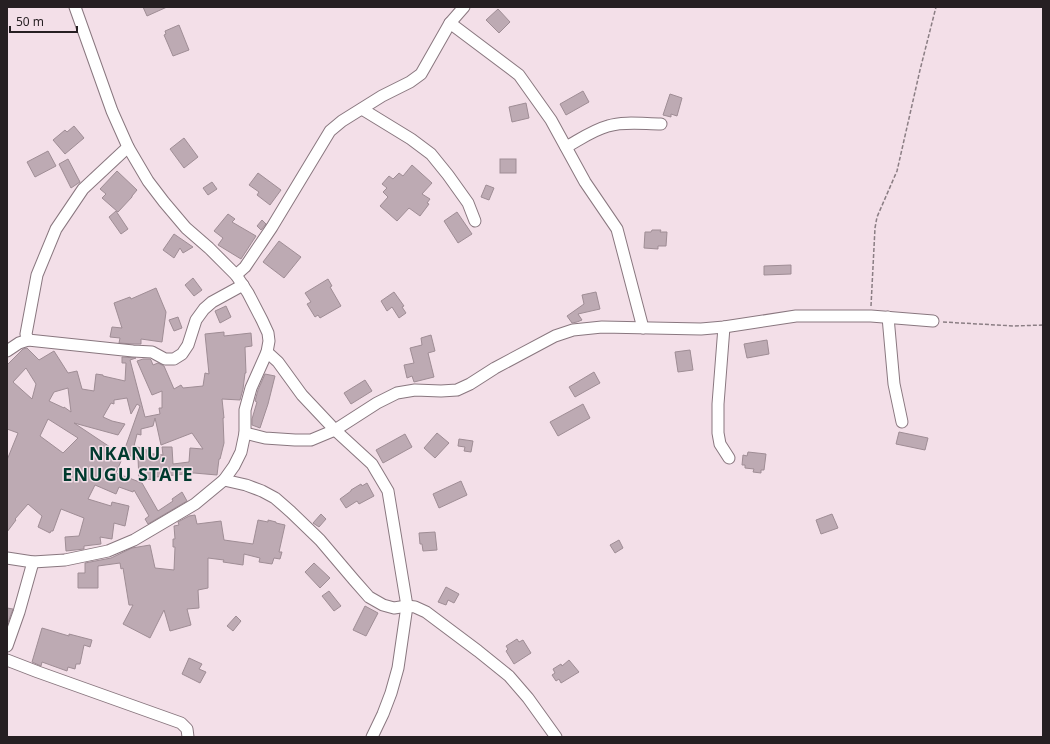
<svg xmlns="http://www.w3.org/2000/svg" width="1050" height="744" font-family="'Noto Sans',sans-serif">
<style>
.building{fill:#bdaab3;stroke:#9f8d95;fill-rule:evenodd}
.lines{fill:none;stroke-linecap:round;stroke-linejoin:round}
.minor-casing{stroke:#89777f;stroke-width:13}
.path{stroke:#8b7e84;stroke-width:1.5;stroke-dasharray:4 2;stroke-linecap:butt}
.minor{stroke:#fff;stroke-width:11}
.labels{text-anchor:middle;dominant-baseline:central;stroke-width:3;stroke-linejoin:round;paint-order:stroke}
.district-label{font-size:18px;font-weight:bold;letter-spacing:1px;fill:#003a2e;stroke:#f3dfe8}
</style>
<rect width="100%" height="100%" fill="#f3dfe8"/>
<g class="building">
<path d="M 143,7 L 167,7 L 147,16 Z"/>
<path d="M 498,9 L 510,22 L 499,33 L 486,20 Z"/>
<path d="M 179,25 L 189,50 L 173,56 L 164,35 L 166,34 L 165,31 Z"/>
<path d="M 583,91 L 589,102 L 566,115 L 560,104 Z"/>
<path d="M 670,94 L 682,98 L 677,116 L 671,114 L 671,117 L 663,115 Z"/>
<path d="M 526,103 L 529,118 L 512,122 L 509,107 Z"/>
<path d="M 74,126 L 84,138 L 65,154 L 53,140 L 65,130 L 67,132 Z"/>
<path d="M 184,138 L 198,157 L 184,168 L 170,149 Z"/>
<path d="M 48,151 L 56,166 L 35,177 L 27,162 Z"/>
<path d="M 68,159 L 80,182 L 71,188 L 59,164 Z"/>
<rect x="500" y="159" width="16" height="14"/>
<path d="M 412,165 L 432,183 L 422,194 L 430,199 L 427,203 L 429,204 L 420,216 L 409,208 L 397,221 L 380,206 L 388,197 L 383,192 L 387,188 L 382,184 L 389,176 L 393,179 L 399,173 L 403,176 Z"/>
<path d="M 117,171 L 137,190 L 132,196 L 132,197 L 118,212 L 102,198 L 106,194 L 100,189 Z"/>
<path d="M 258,173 L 281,190 L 270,205 L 257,195 L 259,192 L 249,185 Z"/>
<path d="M 212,182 L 217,189 L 208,195 L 203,188 Z"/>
<path d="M 486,185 L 494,188 L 489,200 L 481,197 Z"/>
<path d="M 116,211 L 128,229 L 121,234 L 109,217 Z"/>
<path d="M 457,212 L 472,234 L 458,243 L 444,221 Z"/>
<path d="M 228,214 L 235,219 L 232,222 L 256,236 L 241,259 L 218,245 L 223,238 L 214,231 Z"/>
<path d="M 262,220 L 266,224 L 261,230 L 257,226 Z"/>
<path d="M 652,230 L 661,230 L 660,232 L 667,232 L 666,246 L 658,246 L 658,249 L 644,248 L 645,232 L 651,232 Z"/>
<path d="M 174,234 L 193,247 L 183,253 L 180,248 L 174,258 L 163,250 Z"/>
<path d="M 279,241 L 301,257 L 284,278 L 263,262 Z"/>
<path d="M 791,265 L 791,274 L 764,275 L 764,266 Z"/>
<path d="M 193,278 L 202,290 L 194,296 L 185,285 Z"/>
<path d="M 328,279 L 332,286 L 330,287 L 341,306 L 320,318 L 318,315 L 315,317 L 307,304 L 311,302 L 305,293 Z"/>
<path d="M 156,288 L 166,312 L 162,342 L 141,339 L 141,344 L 134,344 L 119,343 L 120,338 L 110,337 L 112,327 L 122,328 L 114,303 L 130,297 L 131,299 Z"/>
<path d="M 394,292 L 404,306 L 402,307 L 406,313 L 399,318 L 392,307 L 387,311 L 381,301 Z"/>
<path d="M 596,292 L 600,309 L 578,314 L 582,320 L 577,322 L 572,323 L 567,316 L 584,304 L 582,295 Z"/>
<path d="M 226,306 L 231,317 L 220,323 L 215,311 Z"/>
<path d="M 178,317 L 182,328 L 174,331 L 169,320 Z"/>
<path d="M 224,332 L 224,336 L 251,333 L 252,346 L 245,347 L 246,373 L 245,373 L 243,389 L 240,400 L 222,399 L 224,418 L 223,418 L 224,443 L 220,459 L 219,459 L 217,475 L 194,473 L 156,477 L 156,479 L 139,480 L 138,458 L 123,454 L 140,406 L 137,404 L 131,414 L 127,398 L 114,400 L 114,404 L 111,403 L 103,417 L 112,421 L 125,424 L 118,435 L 74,423 L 110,447 L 106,454 L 121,461 L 116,473 L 142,483 L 158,511 L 173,501 L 172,499 L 182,492 L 187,501 L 148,524 L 145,519 L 149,516 L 134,490 L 133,492 L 119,487 L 116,494 L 95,485 L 88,499 L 111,506 L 112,502 L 129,506 L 125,526 L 114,523 L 112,539 L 100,537 L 101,544 L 84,546 L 84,549 L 66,551 L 65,537 L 79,536 L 84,518 L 61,509 L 53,531 L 51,531 L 50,533 L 38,527 L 42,516 L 28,504 L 15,519 L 16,520 L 7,532 L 7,460 L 18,433 L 7,429 L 7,365 L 23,349 L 27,348 L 39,360 L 54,351 L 68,373 L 77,371 L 82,389 L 94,391 L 96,374 L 103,375 L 103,376 L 125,381 L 126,363 L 122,363 L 122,357 L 136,358 L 130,360 L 145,417 L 160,414 L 159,408 L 162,408 L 162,391 L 152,395 L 137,361 L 143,359 L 150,359 L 151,360 L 153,365 L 158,363 L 164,366 L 174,389 L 181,385 L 183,388 L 203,386 L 205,373 L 209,374 L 205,334 ZM 26,368 L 36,384 L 32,399 L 13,382 ZM 68,388 L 71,412 L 64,407 L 64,408 L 49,401 L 54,392 ZM 155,418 L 161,445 L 192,433 L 203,449 L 190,448 L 189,462 L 173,464 L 172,447 L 162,447 L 163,455 L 146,453 L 147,450 L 134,446 L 137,434 L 141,435 L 141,429 L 153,426 ZM 48,419 L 78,438 L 63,453 L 40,436 Z"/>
<path d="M 431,335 L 435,351 L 428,353 L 434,377 L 414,382 L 412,376 L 407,378 L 404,365 L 414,363 L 410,348 L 422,345 L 421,338 Z"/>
<path d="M 767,340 L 769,354 L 747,358 L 744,344 Z"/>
<path d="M 690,350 L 693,370 L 678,372 L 675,352 Z"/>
<path d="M 594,372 L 600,383 L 575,397 L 569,387 Z"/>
<path d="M 265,374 L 275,376 L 268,404 L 260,428 L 252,425 L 252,419 L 257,402 L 255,401 L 258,390 Z"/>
<path d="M 365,380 L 372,391 L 351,404 L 344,393 Z"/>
<path d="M 583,404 L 590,418 L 558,436 L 550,422 Z"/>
<path d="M 899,432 L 928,438 L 925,450 L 896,444 Z"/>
<path d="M 437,433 L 449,443 L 435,458 L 424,448 Z"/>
<path d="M 405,434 L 412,447 L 383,463 L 376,450 Z"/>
<path d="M 459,439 L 473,441 L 471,452 L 464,451 L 465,447 L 458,446 Z"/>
<path d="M 748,452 L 766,454 L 764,470 L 761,470 L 761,473 L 753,472 L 754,469 L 745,468 L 745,465 L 742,465 L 743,455 L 747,456 Z"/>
<path d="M 461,481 L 467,495 L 439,508 L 433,494 Z"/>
<path d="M 367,483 L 374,496 L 359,504 L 357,501 L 346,508 L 340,499 L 351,491 L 351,490 L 361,484 L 362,486 Z"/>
<path d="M 321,514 L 326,519 L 319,527 L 313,523 Z"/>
<path d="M 832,514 L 838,528 L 821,534 L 816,520 Z"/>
<path d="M 195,515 L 197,524 L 221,521 L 224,540 L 253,544 L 258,520 L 268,522 L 268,520 L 276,522 L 276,523 L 285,525 L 279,552 L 282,552 L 280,559 L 274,558 L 272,564 L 259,562 L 260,558 L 244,554 L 243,565 L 223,562 L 224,560 L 208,558 L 208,588 L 198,590 L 199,608 L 187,609 L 191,625 L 170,631 L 164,610 L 150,638 L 123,624 L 133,605 L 129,605 L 123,568 L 121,569 L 120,563 L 98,566 L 98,588 L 78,588 L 78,573 L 85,573 L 85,563 L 111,558 L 132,548 L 150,545 L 155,568 L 174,570 L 175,547 L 173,547 L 173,539 L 175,539 L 174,526 L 179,525 L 178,522 L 189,516 Z"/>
<path d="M 435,532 L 437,550 L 423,551 L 422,544 L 420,544 L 419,533 Z"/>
<path d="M 619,540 L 623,548 L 615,553 L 610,545 Z"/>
<path d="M 314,563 L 330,578 L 320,588 L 305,572 Z"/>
<path d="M 446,587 L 459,594 L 454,603 L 448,600 L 446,605 L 438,602 Z"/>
<path d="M 329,591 L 341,606 L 334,611 L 322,596 Z"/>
<path d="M 365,606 L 378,613 L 366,636 L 353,630 Z"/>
<path d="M 7,608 L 13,609 L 7,625 Z"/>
<path d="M 236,616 L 241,621 L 233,631 L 227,626 Z"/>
<path d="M 42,628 L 69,636 L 69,634 L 92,640 L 90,647 L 84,645 L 80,664 L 76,664 L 75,669 L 68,667 L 67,671 L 42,662 L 41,666 L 32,662 Z"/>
<path d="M 517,639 L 519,642 L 523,640 L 531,653 L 514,664 L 506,651 L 508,649 L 506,646 Z"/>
<path d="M 189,658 L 202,664 L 199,669 L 206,672 L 200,683 L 182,674 Z"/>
<path d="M 569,660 L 579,672 L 561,683 L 559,679 L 556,681 L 552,675 L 555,673 L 553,669 L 561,664 L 562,666 Z"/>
</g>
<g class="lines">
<g class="minor-casing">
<g id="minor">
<path d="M 450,23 L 519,75 L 551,120 L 585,182 L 617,229 L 643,328"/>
<path d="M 362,109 L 411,139 L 431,154 L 448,175 L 468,203 L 475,221"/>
<path d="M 566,147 C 579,140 593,130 608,126 C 624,121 644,124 661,124"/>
<path d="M 236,275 L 245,267 L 272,227 L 330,131 L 342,121 L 382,96 L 410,82 L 421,74 L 450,23 L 464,7"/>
<path d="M 888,317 L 894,384 L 902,422"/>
<path d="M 724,327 L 718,404 L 718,433 L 720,444 L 729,458"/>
<path d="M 28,340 L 26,334 L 37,275 L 56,229 L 83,189 L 128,147"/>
<path d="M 7,351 L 19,343 L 28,340 L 133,351 L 152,352 L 165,359 L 174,359 L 182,354 L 188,345 L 196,320 L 204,309 L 212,302 L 243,285"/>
<path d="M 267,352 L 278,362 L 302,395 L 335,430 L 372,464 L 388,491 L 407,606 L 398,668 L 391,693 L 383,714 L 372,737"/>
<path d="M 245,433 L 265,438 L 295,440 L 311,440 L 335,430 L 377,403 L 397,393 L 415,390 L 441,391 L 457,390 L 470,384 L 495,368 L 555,336 L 573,330 L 602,327 L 701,329 L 724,327 L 796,316 L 871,316 L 933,321"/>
<path d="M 224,480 L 246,485 L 262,491 L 275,498 L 291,512 L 320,540 L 354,580 L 369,597 L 383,605 L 394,608 L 407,606 L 415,607 L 426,612 L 478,651 L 509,676 L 528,698 L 556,737"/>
<path d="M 7,558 L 33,562 L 65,560 L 108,551 L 134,540 L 195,504 L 224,480 L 234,466 L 241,452 L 245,433 L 245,410 L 251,388 L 267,352 L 269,341 L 268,333 L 262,320 L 248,293 L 236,275 L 209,248 L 186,228 L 164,202 L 148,181 L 128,147 L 112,111 L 75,7"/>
<path d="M 7,646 L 19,612 L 33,562"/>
<path d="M 7,660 L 38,672 L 181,723 L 187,729 L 188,737"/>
</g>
</g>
<g class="path">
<path d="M 871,306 L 875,228 L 877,217 L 897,171 L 920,70 L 936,7"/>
<path d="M 943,322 L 1014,326 L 1043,325"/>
</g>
<use href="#minor" class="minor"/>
</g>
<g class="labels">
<g class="district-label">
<text x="128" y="453">NKANU,<tspan x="128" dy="21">ENUGU STATE</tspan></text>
</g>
</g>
<rect width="1050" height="744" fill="none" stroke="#261f22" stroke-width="16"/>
<path d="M10 26v6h67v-6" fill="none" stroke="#261f22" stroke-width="2"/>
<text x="16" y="26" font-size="12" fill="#261f22" stroke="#f3dfe8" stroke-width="3" paint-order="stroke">50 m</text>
</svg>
